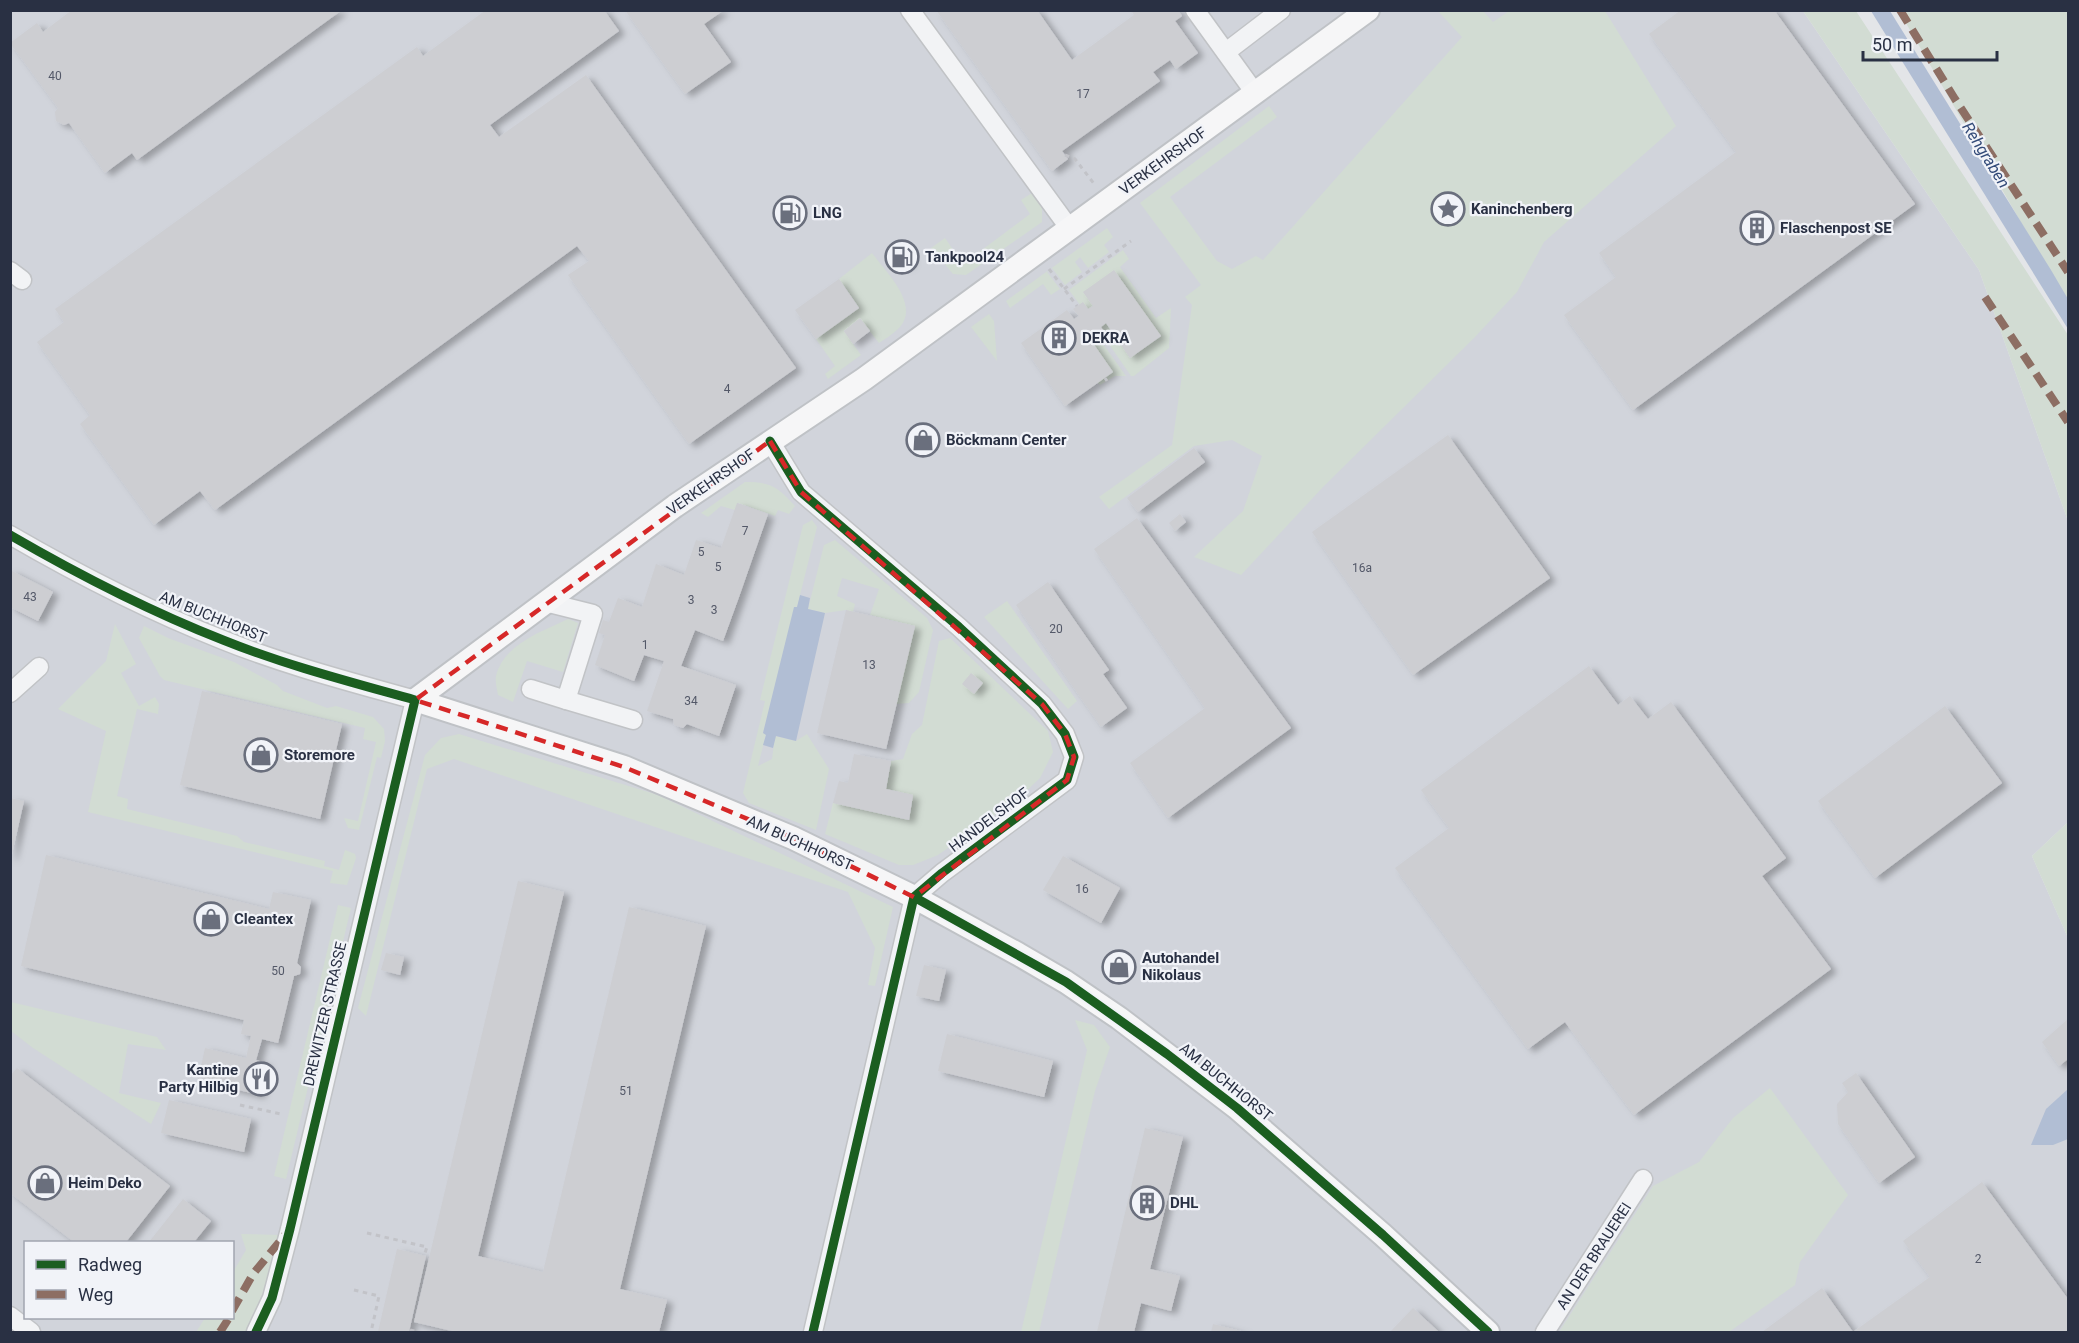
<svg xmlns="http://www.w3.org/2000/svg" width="2079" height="1343" font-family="Roboto,sans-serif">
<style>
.built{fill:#d1d4db;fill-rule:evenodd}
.green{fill:#d2dcd3}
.water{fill:#b1bed4}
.building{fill:#cdced2;filter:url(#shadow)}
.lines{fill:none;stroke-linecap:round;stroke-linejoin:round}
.minor-casing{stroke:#c1c3c6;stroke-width:21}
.major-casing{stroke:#bfc2c6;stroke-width:26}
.path{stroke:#c2c3c8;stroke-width:3;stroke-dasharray:4.5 4.5;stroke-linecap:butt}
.minor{stroke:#f2f3f5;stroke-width:18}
.major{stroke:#f6f6f7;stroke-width:22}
.quiet{stroke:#8d6e63;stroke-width:8;stroke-dasharray:15 8;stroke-linecap:butt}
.cycleway-casing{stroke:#f1f3f8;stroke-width:13}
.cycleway{stroke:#1b5e20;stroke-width:9}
.marked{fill:none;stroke:#d62828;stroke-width:4.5;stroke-dasharray:12 8;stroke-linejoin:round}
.labels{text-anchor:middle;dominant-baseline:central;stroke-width:4.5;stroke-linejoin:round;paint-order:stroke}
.number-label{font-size:12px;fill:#535868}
.street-label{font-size:15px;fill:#293043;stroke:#f1f3f8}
.poi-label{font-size:15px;font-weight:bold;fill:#293043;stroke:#f1f3f8;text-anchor:start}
.water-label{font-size:16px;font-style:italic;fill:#324a78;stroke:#f1f3f8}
</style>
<defs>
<filter id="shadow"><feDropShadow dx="6" dy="3.5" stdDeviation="3" flood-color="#0004"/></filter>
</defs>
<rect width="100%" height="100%" fill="#e3e5e8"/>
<path class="built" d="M 10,11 L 1803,11 L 1979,270 L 2068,521 L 2068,822 L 2032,856 L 2068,938 L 2068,1332 L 11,1332 ZM 26,1242 L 232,1242 L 232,1318 L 26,1318 Z"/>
<g class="green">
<path d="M 1438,11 L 1483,11 L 1493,22 L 1509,11 L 1605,11 L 1676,126 L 1544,242 L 1517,292 L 1474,338 L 1323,487 L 1241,575 L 1194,557 L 1243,511 L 1262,456 L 1232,440 L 1194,446 L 1109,509 L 1099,497 L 1172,445 L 1192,305 L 1185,297 L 1201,285 L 1140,203 L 1269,106 L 1277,117 L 1170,197 L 1217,261 L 1232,269 L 1256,256 L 1263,260 L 1462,37 Z"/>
<path d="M 1803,11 L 1856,11 L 2068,335 L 2068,521 L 1979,270 Z"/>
<path d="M 1899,11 L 2068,11 L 2068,304 Z"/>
<path d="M 1032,193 L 1042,206 L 1042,222 L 966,275 L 953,274 L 931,248 L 945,238 L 963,264 L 1030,214 L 1021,200 Z"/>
<path d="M 1107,228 L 1113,237 L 1104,245 L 1109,252 L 1088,268 L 1080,257 L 1075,262 L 1082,272 L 1065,285 L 1052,268 L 1047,272 L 1060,289 L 1051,295 L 1043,284 L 1010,308 L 1006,301 Z"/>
<path d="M 1123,250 L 1129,259 L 1120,267 L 1156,318 L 1171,308 L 1169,348 L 1134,376 L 1131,376 L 1102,334 L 1104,331 L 1101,327 L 1106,323 L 1130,358 L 1161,336 L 1084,292 L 1093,306 L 1088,309 L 1083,303 L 1080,305 L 1069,290 Z"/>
<path d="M 872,253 C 886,272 922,306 898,329 C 893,334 885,339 879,343 L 860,319 L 844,331 L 861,355 L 828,379 L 825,374 L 835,366 L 816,339 L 859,308 L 839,279 Z"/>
<path d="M 989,314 L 994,321 L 997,361 L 971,327 Z"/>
<path d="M 1092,333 L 1095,338 L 1098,337 L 1126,376 L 1115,376 L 1100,385 L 1098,383 L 1088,336 Z"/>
<path d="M 745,482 C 771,482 778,487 795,506 L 789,514 L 778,510 L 775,516 L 738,503 L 735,510 L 721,506 L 708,517 L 701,513 Z"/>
<path d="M 812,520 L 817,527 L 797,607 L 795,607 L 763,733 L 766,734 L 758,766 L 772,759 L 775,736 L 796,741 L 807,734 L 829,769 L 816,830 L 749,803 L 743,793 L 765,701 L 760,700 L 803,525 Z"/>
<path d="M 835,540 L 927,618 L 933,630 L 919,692 L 909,703 L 896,704 L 915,626 L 870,615 L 879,589 L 842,578 L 837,596 L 855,604 L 853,612 L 846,610 L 825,613 L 808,609 L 824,545 Z"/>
<path d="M 1007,601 L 1077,701 L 1068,709 L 984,617 Z"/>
<path d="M 568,619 L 578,623 L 563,672 L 527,661 L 513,702 L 498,695 C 497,689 495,682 496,676 C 504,644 541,632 568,619 Z"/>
<path d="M 115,624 L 136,664 L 121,673 L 139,706 L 155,697 L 159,704 L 158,714 L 137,709 L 117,796 L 128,799 L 127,809 L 237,836 L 244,842 L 325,861 L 324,866 L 339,870 L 345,850 L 355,854 L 356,858 L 347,885 L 330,883 L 333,871 L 88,812 L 106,731 L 58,709 L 106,661 Z"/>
<path d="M 144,626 L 168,638 L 234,662 L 277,685 L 283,691 L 327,708 L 336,706 L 373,717 L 384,729 L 385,741 L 381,758 L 377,757 L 359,830 L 348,828 L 344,818 L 358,821 L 376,742 L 363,739 L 365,728 L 164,680 L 160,676 L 139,638 Z"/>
<path d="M 950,638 L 1048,731 L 1053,752 L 1040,778 L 1020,797 L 938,855 L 913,865 L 899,865 L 825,834 L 833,803 L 909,820 L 913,795 L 886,789 L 891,761 L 903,759 L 912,734 L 922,725 L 939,641 Z"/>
<path d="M 459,734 L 658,795 L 893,907 L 875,986 L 868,985 L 875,948 L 848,892 L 454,759 L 427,769 L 366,1016 L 358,1008 L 425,755 L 441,738 Z"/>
<path d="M 2068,822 L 2068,938 L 2032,856 Z"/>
<path d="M 338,905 L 351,908 L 286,1179 L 274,1176 Z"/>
<path d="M 11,1002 L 157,1037 L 166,1050 L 128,1044 L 119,1093 L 161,1103 L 151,1124 L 33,1048 L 11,1031 Z"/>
<path d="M 1075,1020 L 1094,1025 L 1110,1047 L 1095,1091 L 1039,1332 L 1021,1332 L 1087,1050 Z"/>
<path d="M 1770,1088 L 1848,1195 L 1800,1262 L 1795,1285 L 1729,1332 L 1559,1332 L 1653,1186 L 1699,1162 L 1733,1118 Z"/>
<path d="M 241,1234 L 282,1235 L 264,1296 L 248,1332 L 196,1332 L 205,1318 L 232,1318 L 233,1272 L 246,1250 Z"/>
</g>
<g class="water">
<path d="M 1871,11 L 1890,11 L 2051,270 L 2068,299 L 2068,329 Z"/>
<path d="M 800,595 L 810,598 L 808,609 L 825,613 L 796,741 L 776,736 L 773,748 L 763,745 L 766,735 L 763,733 L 794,607 L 797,607 Z"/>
<path d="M 2068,1089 L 2068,1139 L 2053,1145 L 2031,1145 L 2046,1109 Z"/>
</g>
<g class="building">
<path d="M 72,10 L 342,10 L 137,160 L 132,153 L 105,173 L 69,123 L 64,125 L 56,121 L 55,112 L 58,108 L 10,43 L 37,23 L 43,32 Z"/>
<path d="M 486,10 L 604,10 L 619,31 L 490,125 L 499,137 L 586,75 L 796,368 L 689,444 L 568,275 L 589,261 L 577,246 L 215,510 L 200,491 L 154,525 L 80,424 L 90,415 L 37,342 L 64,322 L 55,309 L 417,47 L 423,56 Z"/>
<path d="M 625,10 L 724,10 L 704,24 L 731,62 L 685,94 Z"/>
<path d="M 936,10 L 1037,10 L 1072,60 L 1134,15 L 1131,10 L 1178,10 L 1182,16 L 1175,21 L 1198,53 L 1176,69 L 1170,60 L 1153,72 L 1160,81 L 1062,151 L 1068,159 L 1052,171 Z"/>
<path d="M 1681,10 L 1774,10 L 1915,204 L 1633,410 L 1564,315 L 1616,277 L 1599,253 L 1736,152 L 1649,34 Z"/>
<path d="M 902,249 L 910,261 L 904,266 L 895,254 Z"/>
<path d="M 1114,270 L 1161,336 L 1130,358 L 1106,323 L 1101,327 L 1104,332 L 1095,338 L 1092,333 L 1088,336 L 1113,372 L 1065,406 L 1021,343 L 1067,310 L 1074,319 L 1079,316 L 1073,309 L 1083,302 L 1088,309 L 1093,306 L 1083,292 Z"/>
<path d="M 839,279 L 859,308 L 816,339 L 795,310 Z"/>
<path d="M 860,318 L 870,331 L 853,344 L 844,331 Z"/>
<path d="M 1448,435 L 1550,578 L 1413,675 L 1312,532 Z"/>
<path d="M 1194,448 L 1205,462 L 1138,512 L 1127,498 Z"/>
<path d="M 737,503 L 768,514 L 739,597 L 723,641 L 695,630 L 681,666 L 736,685 L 719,736 L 687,724 L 683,728 L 674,725 L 673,719 L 647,711 L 664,661 L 644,655 L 634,681 L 595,665 L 605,635 L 599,633 L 603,620 L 609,622 L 618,598 L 642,607 L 656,564 L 684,575 L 696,540 L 721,548 Z"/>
<path d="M 1180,514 L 1186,522 L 1175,531 L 1169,523 Z"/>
<path d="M 1137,518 L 1291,728 L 1168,818 L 1130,763 L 1205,708 L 1094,549 Z"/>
<path d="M 10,570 L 53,592 L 38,621 L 10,607 Z"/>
<path d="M 1048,582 L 1109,670 L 1103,674 L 1127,708 L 1101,727 L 1016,605 Z"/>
<path d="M 846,610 L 915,626 L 886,749 L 817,733 Z"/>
<path d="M 1589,666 L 1618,705 L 1630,696 L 1648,719 L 1671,702 L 1786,858 L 1762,876 L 1831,969 L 1634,1115 L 1565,1022 L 1528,1049 L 1395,868 L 1449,828 L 1421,790 Z"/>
<path d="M 971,673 L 983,683 L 974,694 L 962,684 Z"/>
<path d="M 202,691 L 342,724 L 320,819 L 180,785 Z"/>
<path d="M 1945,706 L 2002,783 L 1875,878 L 1818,801 Z"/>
<path d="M 854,754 L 891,761 L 886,789 L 913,795 L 909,820 L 833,803 L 839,781 L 848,783 Z"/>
<path d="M 10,798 L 24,801 L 11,858 L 10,858 Z"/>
<path d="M 46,855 L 269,909 L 273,892 L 311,900 L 297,963 L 301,967 L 300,974 L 294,976 L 278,1043 L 262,1039 L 256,1060 L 266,1063 L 259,1095 L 198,1080 L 205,1048 L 246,1058 L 251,1036 L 241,1034 L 244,1020 L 21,966 Z"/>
<path d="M 1063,856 L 1120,888 L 1101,923 L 1043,890 Z"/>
<path d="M 518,881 L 564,892 L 478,1256 L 543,1272 L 629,907 L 706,926 L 620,1289 L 667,1300 L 659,1332 L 456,1332 L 414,1322 Z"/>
<path d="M 386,953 L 404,957 L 400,975 L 381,970 Z"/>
<path d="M 924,965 L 946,970 L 939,1001 L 916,996 Z"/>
<path d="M 2068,1019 L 2068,1059 L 2059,1066 L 2042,1042 Z"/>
<path d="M 947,1034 L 1053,1061 L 1044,1097 L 938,1071 Z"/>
<path d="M 17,1068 L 170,1186 L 126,1242 L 74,1242 L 10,1193 L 10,1076 Z"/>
<path d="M 1856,1073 L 1915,1157 L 1879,1183 L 1838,1124 L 1837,1104 L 1848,1092 L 1842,1083 Z"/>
<path d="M 169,1100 L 251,1119 L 244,1152 L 161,1133 Z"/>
<path d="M 1145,1128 L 1183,1137 L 1150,1269 L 1180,1276 L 1171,1311 L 1141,1303 L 1134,1332 L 1097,1332 Z"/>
<path d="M 1982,1182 L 2068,1299 L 2068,1332 L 1762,1332 L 1822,1288 L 1853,1332 L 1930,1277 L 1903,1241 Z"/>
<path d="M 183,1199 L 211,1221 L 194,1242 L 149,1242 Z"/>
<path d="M 397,1249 L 426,1256 L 409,1332 L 378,1332 Z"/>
<path d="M 1413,1308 L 1439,1332 L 1390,1332 Z"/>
<path d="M 1213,1324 L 1245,1332 L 1211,1332 Z"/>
</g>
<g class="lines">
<g class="minor-casing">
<g id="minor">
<path d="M 910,10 L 1070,229"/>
<path d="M 1195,10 L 1255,93"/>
<path d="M 1226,52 L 1281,10"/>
<path d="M 10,271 L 22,280"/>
<path d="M 770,441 L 801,492 L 959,627 L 1042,704 L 1065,734 L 1074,757 L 1067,780 L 942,873 L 914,897 L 813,1332"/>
<path d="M 10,535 C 79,575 149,611 223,640 C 285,665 351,682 415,700 L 290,1229 L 272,1298 L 256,1332"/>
<path d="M 531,689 L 566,700 L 593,614 L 545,602"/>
<path d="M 10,693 L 39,667"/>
<path d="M 566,700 L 633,720"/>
<path d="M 10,1316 L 31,1332"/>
<path d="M 1545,1332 L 1643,1179"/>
</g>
</g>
<g class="major-casing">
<g id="major">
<path d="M 415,700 L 624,767 L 793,838 L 914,897 L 1018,954 L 1066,982 L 1119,1018 L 1237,1108 L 1383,1235 L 1488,1332"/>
<path d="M 415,700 L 675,506 L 864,379 L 1368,10"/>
</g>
</g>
<g class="path">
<path d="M 1065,155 L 1075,159 L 1095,185"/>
<path d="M 1049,269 L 1077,306"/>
<path d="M 1064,289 L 1131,241"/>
<path d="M 1105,378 L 1107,381"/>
<path d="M 240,1105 L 281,1114"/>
<path d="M 367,1233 L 427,1247 L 424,1256"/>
<path d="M 354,1290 L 379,1296 L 371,1332"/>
<path d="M 410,1330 L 419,1332"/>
</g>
<use href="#minor" class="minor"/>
<use href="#major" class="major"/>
<g class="quiet">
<path d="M 1900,10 L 1955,99 L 2068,272"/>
<path d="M 1985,297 L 2068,422"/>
<path d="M 232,1311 L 253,1274 L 285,1235"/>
<path d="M 220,1332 L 229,1318"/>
</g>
<g class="cycleway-casing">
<g id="cycleway">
<path d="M 770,441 L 801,492 L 959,627 L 1042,704 L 1065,734 L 1074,757 L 1067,780 L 942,873 L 914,897 L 813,1332"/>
<path d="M 10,535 C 79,575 149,611 223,640 C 285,665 351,682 415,700 L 290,1229 L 272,1298 L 256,1332"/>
<path d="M 914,897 L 1066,982 L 1167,1054 L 1237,1108 L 1383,1235 L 1488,1332"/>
</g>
</g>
<use href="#cycleway" class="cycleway"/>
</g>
<path class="marked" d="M 770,441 L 801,492 L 1042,704 L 1065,734 L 1074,757 L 1067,780 L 914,897 L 793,838 L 624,767 L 415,700 Z"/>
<defs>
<g id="sight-ring" transform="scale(1.725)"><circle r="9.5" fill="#f1f3f8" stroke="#6a6f7d" stroke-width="1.5"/><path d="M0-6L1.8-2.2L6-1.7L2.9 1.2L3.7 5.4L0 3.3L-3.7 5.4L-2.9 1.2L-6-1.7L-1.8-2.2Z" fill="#6a6f7d"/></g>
<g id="fuel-ring" transform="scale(1.725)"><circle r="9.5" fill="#f1f3f8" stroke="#6a6f7d" stroke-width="1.5"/><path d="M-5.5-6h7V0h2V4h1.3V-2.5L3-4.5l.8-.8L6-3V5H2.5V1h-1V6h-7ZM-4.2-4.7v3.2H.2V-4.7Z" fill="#6a6f7d"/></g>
<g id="building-ring" transform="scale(1.725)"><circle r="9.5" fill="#f1f3f8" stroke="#6a6f7d" stroke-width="1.5"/><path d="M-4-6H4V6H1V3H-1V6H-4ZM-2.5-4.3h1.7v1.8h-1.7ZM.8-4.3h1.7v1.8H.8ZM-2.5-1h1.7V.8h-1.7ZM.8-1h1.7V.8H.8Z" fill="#6a6f7d"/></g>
<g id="shop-ring" transform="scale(1.725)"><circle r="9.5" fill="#f1f3f8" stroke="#6a6f7d" stroke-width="1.5"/><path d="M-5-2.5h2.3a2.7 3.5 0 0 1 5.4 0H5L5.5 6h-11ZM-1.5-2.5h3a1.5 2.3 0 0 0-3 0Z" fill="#6a6f7d"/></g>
<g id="restaurant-ring" transform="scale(1.725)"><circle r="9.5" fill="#f1f3f8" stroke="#6a6f7d" stroke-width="1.5"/><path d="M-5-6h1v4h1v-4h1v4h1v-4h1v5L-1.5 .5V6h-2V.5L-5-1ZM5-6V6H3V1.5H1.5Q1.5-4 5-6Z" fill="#6a6f7d"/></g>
</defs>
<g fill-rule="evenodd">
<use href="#sight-ring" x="1448" y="209"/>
<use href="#fuel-ring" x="790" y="213"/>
<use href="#building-ring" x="1757" y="228"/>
<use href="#fuel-ring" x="902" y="257"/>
<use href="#building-ring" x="1059" y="338"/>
<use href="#shop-ring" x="923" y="440"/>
<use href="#shop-ring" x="261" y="755"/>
<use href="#shop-ring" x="211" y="919"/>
<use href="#shop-ring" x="1119" y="967"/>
<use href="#restaurant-ring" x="261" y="1079"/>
<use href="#shop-ring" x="45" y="1183"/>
<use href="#building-ring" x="1147" y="1203"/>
</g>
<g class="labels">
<g class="number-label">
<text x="55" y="76">40</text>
<text x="1083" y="94">17</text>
<text x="727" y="389">4</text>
<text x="745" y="531">7</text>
<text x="701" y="552">5</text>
<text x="718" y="567">5</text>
<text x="1362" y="568">16a</text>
<text x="30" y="597">43</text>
<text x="691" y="600">3</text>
<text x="714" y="610">3</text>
<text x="1056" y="629">20</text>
<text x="645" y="645">1</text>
<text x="869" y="665">13</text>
<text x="691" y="701">34</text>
<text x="1082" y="889">16</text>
<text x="278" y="971">50</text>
<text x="626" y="1091">51</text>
<text x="1978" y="1259">2</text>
</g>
<g class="street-label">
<text transform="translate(1163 161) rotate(-36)">VERKEHRSHOF</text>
<text transform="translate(711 482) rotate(-35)">VERKEHRSHOF</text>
<text transform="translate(213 617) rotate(22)">AM BUCHHORST</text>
<text transform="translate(989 820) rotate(-37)">HANDELSHOF</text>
<text transform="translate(800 843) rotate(24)">AM BUCHHORST</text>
<text transform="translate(325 1014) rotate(-77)">DREWITZER STRASSE</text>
<text transform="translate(1226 1082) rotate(39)">AM BUCHHORST</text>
<text transform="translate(1594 1256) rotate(-57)">AN DER BRAUEREI</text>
</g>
<g class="poi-label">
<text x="1471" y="209">Kaninchenberg</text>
<text x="813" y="213">LNG</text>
<text x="1780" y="228">Flaschenpost SE</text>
<text x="925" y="257">Tankpool24</text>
<text x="1082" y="338">DEKRA</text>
<text x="946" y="440">Böckmann Center</text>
<text x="284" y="755">Storemore</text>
<text x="234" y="919">Cleantex</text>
<text x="1142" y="958">Autohandel<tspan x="1142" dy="17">Nikolaus</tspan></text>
<text x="238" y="1070" text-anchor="end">Kantine<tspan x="238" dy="17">Party Hilbig</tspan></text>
<text x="68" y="1183">Heim Deko</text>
<text x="1170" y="1203">DHL</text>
</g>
<g class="water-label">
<text transform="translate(1986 155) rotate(58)">Rehgraben</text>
</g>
</g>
<rect width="2079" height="1343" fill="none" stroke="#293043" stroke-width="24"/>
<rect x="24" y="1241" width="210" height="78" fill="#f1f3f8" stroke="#a1a5b0" stroke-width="1.5"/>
<rect x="36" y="1260" width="30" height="9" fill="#1b5e20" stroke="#a1a5b0" stroke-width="1.5"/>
<text x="78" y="1271" font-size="18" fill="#293043">Radweg</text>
<rect x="36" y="1290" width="30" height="9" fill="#8d6e63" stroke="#a1a5b0" stroke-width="1.5"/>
<text x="78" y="1301" font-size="18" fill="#293043">Weg</text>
<path d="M1863 51v9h134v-9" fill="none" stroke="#293043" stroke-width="3"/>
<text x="1872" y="51" font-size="18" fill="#293043" stroke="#f1f3f8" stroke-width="4.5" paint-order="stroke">50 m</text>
</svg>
